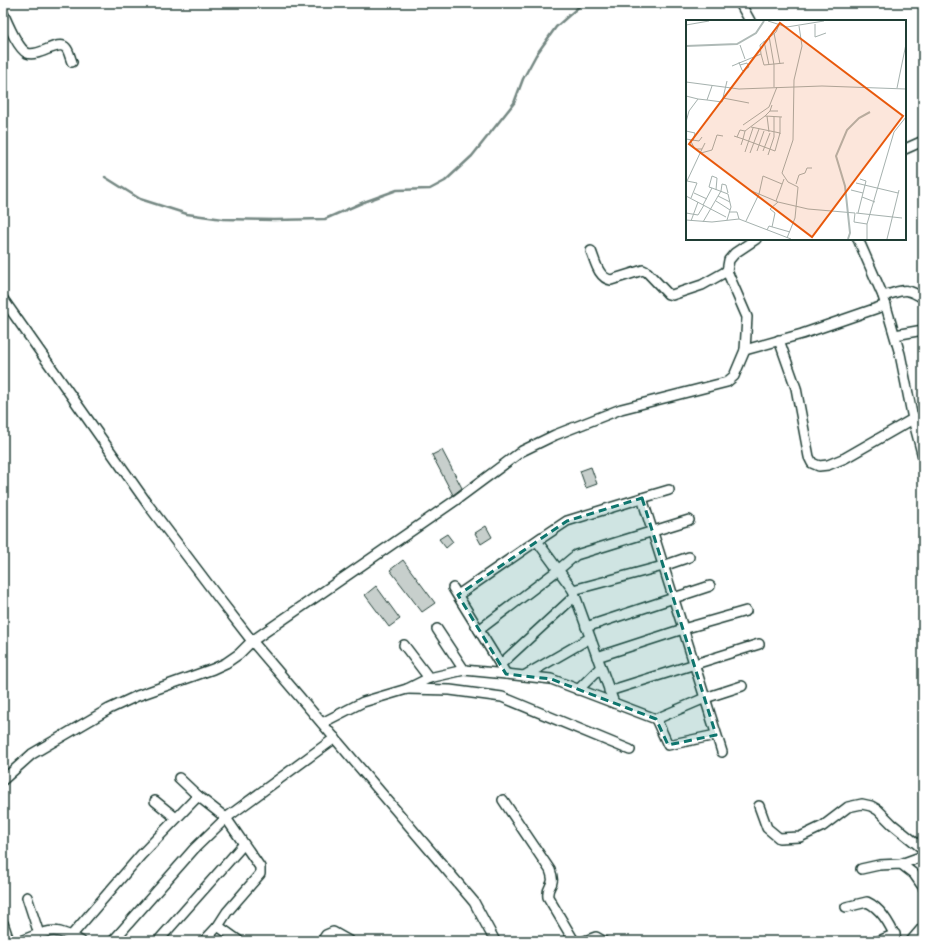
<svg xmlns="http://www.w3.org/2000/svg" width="926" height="944" font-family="Itim,sans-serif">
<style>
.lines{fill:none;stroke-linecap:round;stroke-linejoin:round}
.stream{stroke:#758883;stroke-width:2.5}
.building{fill:#c7cfcc;stroke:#1f3d34}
.minor-casing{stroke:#1f3d34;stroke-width:12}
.minor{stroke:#fff;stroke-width:9}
.marked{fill:#0f766e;fill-opacity:0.2;stroke:#0f766e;stroke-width:3;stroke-dasharray:8 5;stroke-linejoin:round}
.inset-river{fill:none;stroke:#afbab7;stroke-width:2}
.inset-road{fill:none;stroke:#a5b1ae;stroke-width:1}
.view{fill:#e8590c;fill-opacity:0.15;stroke:#e8590c;stroke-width:2}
.inset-edge{fill:none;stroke:#1f3d34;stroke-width:2}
</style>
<rect width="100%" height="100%" fill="#fff"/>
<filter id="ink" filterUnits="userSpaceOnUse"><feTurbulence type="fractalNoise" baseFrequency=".025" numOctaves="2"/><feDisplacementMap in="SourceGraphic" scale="8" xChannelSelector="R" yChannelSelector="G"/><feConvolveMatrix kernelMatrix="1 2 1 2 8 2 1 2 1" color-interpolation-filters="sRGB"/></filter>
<g filter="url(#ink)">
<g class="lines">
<path class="stream" d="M 105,177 L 140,199 L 187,214 L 223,219 L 274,220 L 325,219 L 364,202 L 397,190 L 430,189 L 445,181 L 472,156 L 514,103 L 523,79 L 536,55 L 556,27 L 583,3"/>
</g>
<g class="building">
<path d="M 442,450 L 462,488 L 453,495 L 432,455 Z"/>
<path d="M 591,467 L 597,484 L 586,488 L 580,471 Z"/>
<path d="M 486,526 L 492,537 L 481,544 L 475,533 Z"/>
<path d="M 447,534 L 453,542 L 446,548 L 439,539 Z"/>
<path d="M 403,560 L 435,603 L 422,612 L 390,570 Z"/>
<path d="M 376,586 L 400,619 L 389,627 L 365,595 Z"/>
</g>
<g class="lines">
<g class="minor-casing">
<g id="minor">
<path d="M 740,3 L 750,21"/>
<path d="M 3,13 C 7,22 18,49 27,53 C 38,58 59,39 66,48 C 69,51 70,58 72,62"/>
<path d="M 905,149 L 923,141"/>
<path d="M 591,251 C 595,260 598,278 611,280 L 643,270 L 647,272 L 668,294 L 672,295 L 702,285 L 727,271"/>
<path d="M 883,296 C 903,291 904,286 923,298"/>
<path d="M 3,299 L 149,506 L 217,596 L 252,641 L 474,902 L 495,941"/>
<path d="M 895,335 L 923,330"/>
<path d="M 779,340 L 796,388 L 809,457 L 812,463 L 819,466 L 828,465 L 845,458 L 913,419 L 900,354 L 883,296 L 858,239"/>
<path d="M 745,350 L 802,334 L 886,305"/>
<path d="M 923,416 L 913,419 L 923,457"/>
<path d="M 642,498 L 669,490"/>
<path d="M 453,588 L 506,674 L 464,670"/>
<path d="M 573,590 L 663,566 L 689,557"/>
<path d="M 458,595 L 542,537"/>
<path d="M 586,627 L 710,586"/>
<path d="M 479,630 L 558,570 L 576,555 L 689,520"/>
<path d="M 597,657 L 683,629 L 746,611"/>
<path d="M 500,665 L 575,596"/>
<path d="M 506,674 L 551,679 L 656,719 L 705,698 L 722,752"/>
<path d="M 524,676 L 590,638"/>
<path d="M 429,678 L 464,670 L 437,629"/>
<path d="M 407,689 L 450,690 L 502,697 L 630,750"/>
<path d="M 578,690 L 601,667"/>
<path d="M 609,691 L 759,644"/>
<path d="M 614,703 L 573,590 L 537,541 L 567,521 L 642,498 L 705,698 L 742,686"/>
<path d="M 656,719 L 668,745 L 716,735"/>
<path d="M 322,723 L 363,702 L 407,689 L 429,678 L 404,645"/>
<path d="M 179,778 L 198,796 L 226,818 L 260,867 L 260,874 L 227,912 L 218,926"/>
<path d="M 3,780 L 32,754 L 109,709 L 137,696 L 213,669 L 226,663 L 239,654 L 252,641 L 456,500 L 522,451 L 555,435 L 621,409 L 727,382 L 734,376 L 745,350 L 747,317 L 727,271 L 729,260 L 735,253 L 756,239"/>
<path d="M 503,800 L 550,870 C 557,887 546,884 548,897 L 574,941"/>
<path d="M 155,801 L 176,818"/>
<path d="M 759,806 L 767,828 L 779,838 L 800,837 L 823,826 L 848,807 L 862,804 L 871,806 L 878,810 L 892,824 L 923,849"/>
<path d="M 901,864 L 923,856"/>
<path d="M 861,869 L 879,865 L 901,864 L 914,874 L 923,887"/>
<path d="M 27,897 L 39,934"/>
<path d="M 846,907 L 867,902 C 882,909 891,926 897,941"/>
<path d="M 3,923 L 9,941"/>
<path d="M 71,936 L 141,855 L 198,796"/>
<path d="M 20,941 C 32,937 47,929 60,932 C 68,934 75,938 81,941"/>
<path d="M 113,941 L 194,849 L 226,818 L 335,738"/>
<path d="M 158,941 L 243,845"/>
<path d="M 204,941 L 218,926 L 239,941"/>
<path d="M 322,941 L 326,935 L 333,932 L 349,941"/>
<path d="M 585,941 L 596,937 L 603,941"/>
<path d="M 879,941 L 895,934"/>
<path d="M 911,941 L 923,927"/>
</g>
</g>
<use href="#minor" class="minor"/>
</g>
</g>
<path class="marked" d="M 642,498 L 716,735 L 668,745 L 656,719 L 551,679 L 506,674 L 458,595 L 567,521 Z"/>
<g transform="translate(686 20)">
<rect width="220" height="220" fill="#fff"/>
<path class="inset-river" d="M 0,26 L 51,24 L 70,13 L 78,1M 162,219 L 164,213 L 159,166 L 150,136 L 161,110 L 173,98 L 184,92"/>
<path class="inset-road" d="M 82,1 L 101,7 L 138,1M 129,4 L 129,17 L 140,13M 0,5 L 23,1M 88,13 L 94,44M 83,16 L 88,45 L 88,67M 78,21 L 83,45M 54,25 L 59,39M 75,34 L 78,45 L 98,43M 53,42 L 54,45 L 56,50 L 57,51 L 63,47 L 61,43 L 54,45M 46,46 L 75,34 L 74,25 L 90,12 L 93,5M 0,62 L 53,69 L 136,66 L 220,69M 211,68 L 220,24M 0,76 L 12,79 L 3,91 L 0,102M 37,78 L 63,83M 12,79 L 21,80 L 26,66M 21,80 L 36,82 L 41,61M 86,85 L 84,91 L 92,91M 84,91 L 79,96 L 96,97M 81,96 L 83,112M 57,105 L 83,87 L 91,67M 0,111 L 9,113 L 7,121M 94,114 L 94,97M 48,116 L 57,119 L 59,111M 51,117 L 54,110 L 59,111 L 79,96M 0,119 L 13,121 L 16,117M 4,120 L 9,129 L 16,129 L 19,123M 55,125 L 57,119 L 89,131 L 94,113 L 65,107M 71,131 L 78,111M 77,131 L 84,113M 59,132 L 67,108M 15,133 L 26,130 L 31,115 L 37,116M 64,133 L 73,109M 82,135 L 88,117 L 88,97M 1,161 L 16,129M 1,161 L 11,163 L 5,178M 170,163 L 212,173M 96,164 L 77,156 L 73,174 L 92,182 L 122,189 L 169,193 L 168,202 L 181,204M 110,164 L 113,155 L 119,153 L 121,148 L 126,148M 26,168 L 23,167 L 26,156 L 31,158 L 30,170M 165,170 L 177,173M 35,171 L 36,164 L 40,165 L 42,173M 8,173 L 21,179M 0,176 L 40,197M 32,176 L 44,182M 176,177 L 189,182M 30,181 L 44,190M 90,181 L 98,159M 17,185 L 26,168 L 42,174 L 45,187 L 41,200M 43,192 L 51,192 L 53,199M 0,193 L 12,195 L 18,185M 170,193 L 216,198M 172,193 L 180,161 L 174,159M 0,200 L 26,202 L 53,199 L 105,219M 5,201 L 12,182M 60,201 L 73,174 L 63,170M 17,202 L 35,171M 86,207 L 89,193 L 84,189 L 92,182M 81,210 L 83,206 L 104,212M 101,218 L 109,198 L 112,167 L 102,162 L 96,153 L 107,120 L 108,60 L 116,26 L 113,6M 181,219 L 181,204 L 208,112 L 220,97M 201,219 L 213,170"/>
<path class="view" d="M 94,3 L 217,96 L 126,217 L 3,124 Z"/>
<rect width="220" height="220" class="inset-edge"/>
</g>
<rect width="926" height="944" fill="none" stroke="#fff" stroke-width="16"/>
<rect x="8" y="8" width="910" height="928" fill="none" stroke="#1f3d34" stroke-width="1.5" filter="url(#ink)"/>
</svg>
